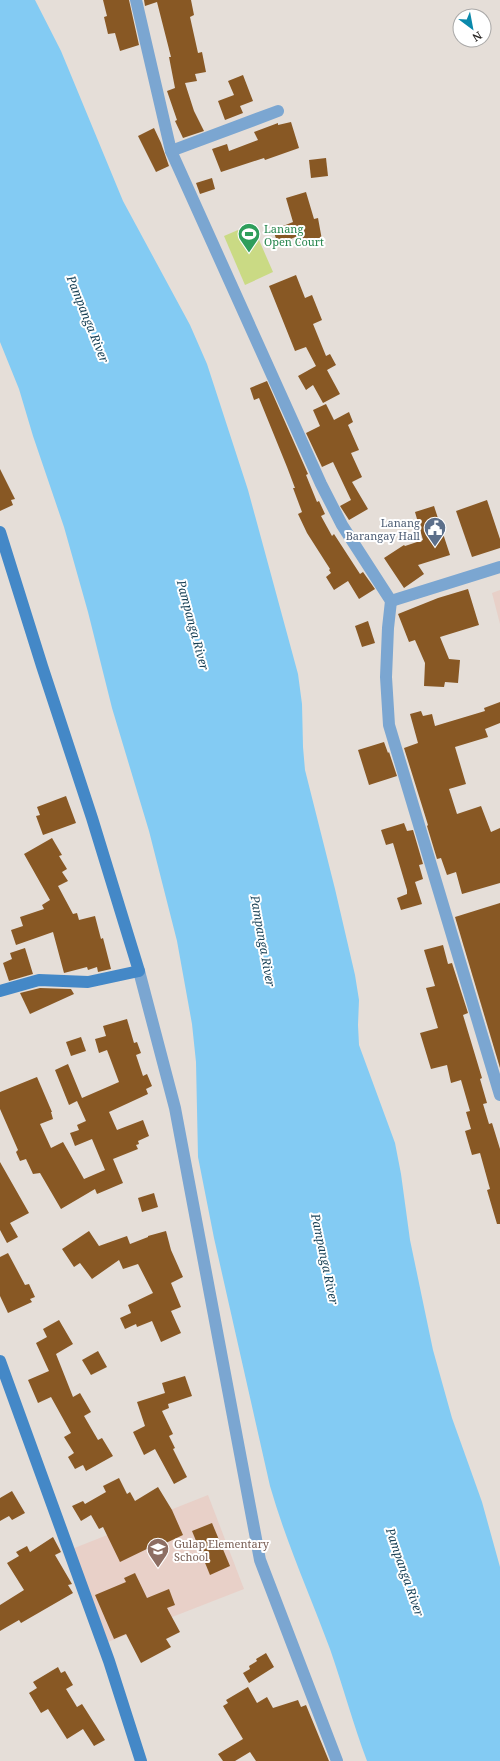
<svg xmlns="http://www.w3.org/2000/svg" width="500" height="1761" font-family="'Noto Serif',serif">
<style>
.education{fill:#e8d0c8}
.green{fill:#cada84}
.water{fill:#83cbf3}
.building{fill:#885824}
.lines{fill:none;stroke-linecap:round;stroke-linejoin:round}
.street{stroke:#7ba6d1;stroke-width:12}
.secondary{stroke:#4488c7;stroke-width:12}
.labels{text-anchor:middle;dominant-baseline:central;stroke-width:4;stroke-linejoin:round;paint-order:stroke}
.leisure-label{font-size:11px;fill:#27864d;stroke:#fff;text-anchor:start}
.service-label{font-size:11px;fill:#4e5e75;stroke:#fff;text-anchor:end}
.education-label{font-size:11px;fill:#785e54;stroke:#fff;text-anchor:start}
.water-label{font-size:12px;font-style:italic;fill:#153e53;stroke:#fff}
</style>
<rect width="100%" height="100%" fill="#e5ded8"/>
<g class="education">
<path d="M 500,590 L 500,624 L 492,593 Z"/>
<path d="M 208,1495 L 244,1589 L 108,1642 L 72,1549 Z"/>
</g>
<path class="green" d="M 252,224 L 273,272 L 245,285 L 224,236 Z"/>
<path class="water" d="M 0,0 L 35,0 L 61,51 L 123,201 L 190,325 L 207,364 L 248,490 L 298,674 L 302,704 L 303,747 L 305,770 L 335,889 L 355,975 L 359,1000 L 358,1025 L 359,1045 L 395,1143 L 401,1174 L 410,1240 L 433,1350 L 452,1418 L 482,1502 L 500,1567 L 500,1761 L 367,1761 C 353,1724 343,1686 330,1649 C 310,1595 286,1542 270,1486 L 214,1238 L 198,1157 L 196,1062 L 192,1024 L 177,941 L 149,831 L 112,708 L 88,612 L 64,527 L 33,436 L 19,389 L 0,342 Z"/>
<g class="building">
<path d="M 103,0 L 129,0 L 139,45 L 120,51 L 115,33 L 108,34 L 104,17 L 107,16 Z"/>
<path d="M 144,0 L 191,0 L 194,15 L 190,17 L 198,53 L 202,52 L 206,72 L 195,74 L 197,81 L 185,83 L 194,111 L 204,131 L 183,138 L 175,121 L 177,120 L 167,91 L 175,88 L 169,57 L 171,57 L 157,2 L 145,6 Z"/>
<path d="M 243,75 L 253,101 L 240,106 L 243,113 L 225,120 L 218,101 L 234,95 L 228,81 Z"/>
<path d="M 291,122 L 299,148 L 265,160 L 264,158 L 221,172 L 212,149 L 227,144 L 229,151 L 258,140 L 254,132 L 278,123 L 278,125 Z"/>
<path d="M 154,128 L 161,143 L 169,166 L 156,172 L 138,136 Z"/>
<path d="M 326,158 L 328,176 L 311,178 L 309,160 Z"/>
<path d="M 212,178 L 215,189 L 200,194 L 196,183 Z"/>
<path d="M 306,192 L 314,219 L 318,218 L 322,240 L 300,245 L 298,236 L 278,244 L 273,230 L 293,222 L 286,198 Z"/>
<path d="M 296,275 L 305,298 L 312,295 L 322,320 L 313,324 L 326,356 L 330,354 L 336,365 L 327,370 L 340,394 L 323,403 L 313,385 L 306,390 L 298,376 L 316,366 L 306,347 L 295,351 L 269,286 Z"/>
<path d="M 267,381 L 308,474 L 306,475 L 317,502 L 319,501 L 325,514 L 321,516 L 332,536 L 334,534 L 360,574 L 363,572 L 375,589 L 359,599 L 348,581 L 334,590 L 326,577 L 331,573 L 329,570 L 330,569 L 307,533 L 298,514 L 302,512 L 293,488 L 295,488 L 287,467 L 259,398 L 254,400 L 250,388 Z"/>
<path d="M 326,404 L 334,420 L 349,412 L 353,422 L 348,425 L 359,450 L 351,453 L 362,477 L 352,482 L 368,509 L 349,520 L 340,506 L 351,500 L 333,462 L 322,467 L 306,433 L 320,426 L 313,410 Z"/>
<path d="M 0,469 L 15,499 L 11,500 L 13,505 L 0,511 Z"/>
<path d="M 487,500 L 500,539 L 500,548 L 472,557 L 456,511 Z"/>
<path d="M 434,506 L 450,555 L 418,565 L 424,574 L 404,588 L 384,558 L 404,545 L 405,546 L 423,540 L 415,512 Z"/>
<path d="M 468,589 L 479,625 L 440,637 L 449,659 L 460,660 L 458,683 L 445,682 L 444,687 L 424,686 L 425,663 L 415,640 L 409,642 L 398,614 L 438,598 Z"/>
<path d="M 368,621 L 375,643 L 362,647 L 355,626 Z"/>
<path d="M 500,702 L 500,723 L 485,729 L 488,737 L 455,747 L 466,784 L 449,789 L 457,814 L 481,806 L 491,832 L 500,828 L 500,883 L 462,894 L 456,872 L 447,875 L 441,858 L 437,859 L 427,826 L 428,825 L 404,748 L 418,743 L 410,714 L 421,711 L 423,716 L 432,714 L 435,726 L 485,711 L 484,708 Z"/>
<path d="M 384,742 L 388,753 L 389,752 L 397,776 L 369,785 L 358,750 Z"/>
<path d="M 66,796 L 76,823 L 43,835 L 36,816 L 40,815 L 37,807 Z"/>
<path d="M 404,823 L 407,831 L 413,830 L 423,864 L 419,865 L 423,879 L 415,882 L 422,904 L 401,910 L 397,898 L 407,894 L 407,890 L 393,843 L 386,845 L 381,830 Z"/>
<path d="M 52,838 L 62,855 L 59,856 L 67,869 L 62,872 L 68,881 L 58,886 L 73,914 L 77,913 L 79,920 L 95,916 L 101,939 L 103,938 L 111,969 L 98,972 L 97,967 L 88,970 L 87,967 L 64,973 L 53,932 L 16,945 L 11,930 L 23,926 L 20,917 L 44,909 L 42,905 L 50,900 L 24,854 Z"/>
<path d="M 500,903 L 500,1068 L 455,917 Z"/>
<path d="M 443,945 L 448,964 L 452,963 L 468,1013 L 463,1015 L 482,1078 L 480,1079 L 487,1103 L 483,1104 L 489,1124 L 492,1123 L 500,1149 L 500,1224 L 497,1224 L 487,1190 L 490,1189 L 480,1153 L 472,1155 L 465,1131 L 471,1129 L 466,1112 L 470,1111 L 461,1080 L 451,1083 L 447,1065 L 431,1069 L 420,1033 L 438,1028 L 426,988 L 435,986 L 424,950 Z"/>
<path d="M 25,948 L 33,974 L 9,981 L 3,963 L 12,959 L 10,953 Z"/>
<path d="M 40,988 L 71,989 L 74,994 L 30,1014 L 20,993 Z"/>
<path d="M 127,1019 L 134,1043 L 137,1042 L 141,1053 L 136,1055 L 143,1076 L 147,1074 L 152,1086 L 146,1089 L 148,1094 L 109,1112 L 117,1130 L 143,1120 L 149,1136 L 138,1141 L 139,1144 L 136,1145 L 138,1149 L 113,1159 L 123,1183 L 97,1194 L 95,1189 L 61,1209 L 40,1173 L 33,1174 L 26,1159 L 20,1161 L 16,1152 L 18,1150 L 0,1109 L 0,1092 L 37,1077 L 52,1112 L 51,1112 L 53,1119 L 40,1124 L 51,1148 L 63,1142 L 84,1179 L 105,1170 L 92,1139 L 75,1146 L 70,1133 L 79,1130 L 77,1125 L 86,1121 L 77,1101 L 69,1105 L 55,1070 L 68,1064 L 82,1098 L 119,1082 L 107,1050 L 99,1053 L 95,1039 L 106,1036 L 103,1026 Z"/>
<path d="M 81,1037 L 86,1051 L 71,1056 L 66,1042 Z"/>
<path d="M 0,1162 L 29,1213 L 10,1223 L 18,1237 L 7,1243 L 0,1230 Z"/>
<path d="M 154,1193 L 158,1207 L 142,1212 L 138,1198 Z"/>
<path d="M 89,1231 L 99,1246 L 127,1236 L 130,1244 L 148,1237 L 148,1236 L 166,1231 L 171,1250 L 183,1277 L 171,1283 L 181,1307 L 171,1311 L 181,1333 L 161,1342 L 152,1321 L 137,1327 L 136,1324 L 125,1329 L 120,1318 L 131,1313 L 128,1305 L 153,1293 L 138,1264 L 123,1269 L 119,1260 L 92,1279 L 80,1263 L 74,1267 L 62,1249 Z"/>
<path d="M 8,1253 L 25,1285 L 29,1284 L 35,1297 L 30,1299 L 32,1302 L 8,1313 L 0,1296 L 0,1257 Z"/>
<path d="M 59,1320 L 73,1344 L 56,1354 L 73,1397 L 80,1393 L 91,1412 L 84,1416 L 98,1440 L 102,1438 L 113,1456 L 86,1471 L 83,1465 L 75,1469 L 68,1457 L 74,1453 L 64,1437 L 71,1433 L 51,1397 L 38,1403 L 28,1380 L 49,1371 L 36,1343 L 47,1337 L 43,1329 Z"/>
<path d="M 98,1351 L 107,1367 L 91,1375 L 82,1360 Z"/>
<path d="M 185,1376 L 192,1396 L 168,1404 L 169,1408 L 162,1411 L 173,1434 L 169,1436 L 175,1448 L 173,1449 L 187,1477 L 174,1484 L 155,1449 L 144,1455 L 133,1432 L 145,1426 L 137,1402 L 165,1393 L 162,1383 Z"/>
<path d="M 119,1478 L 127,1494 L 130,1492 L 135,1501 L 158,1487 L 172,1510 L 183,1535 L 155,1548 L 153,1546 L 120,1562 L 103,1527 L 99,1529 L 91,1515 L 81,1521 L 72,1506 L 83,1501 L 85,1504 L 106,1492 L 103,1486 Z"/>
<path d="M 12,1491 L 25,1513 L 12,1520 L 9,1516 L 0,1521 L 0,1498 Z"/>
<path d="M 212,1523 L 230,1566 L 210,1575 L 192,1531 Z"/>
<path d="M 53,1537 L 61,1552 L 55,1555 L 72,1584 L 68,1585 L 73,1593 L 21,1623 L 19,1620 L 0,1631 L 0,1605 L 24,1590 L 7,1563 L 19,1556 L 16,1552 L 27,1546 L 30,1552 Z"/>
<path d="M 135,1573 L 147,1598 L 169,1589 L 175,1605 L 167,1608 L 180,1632 L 166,1639 L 171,1647 L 141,1663 L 126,1634 L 114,1639 L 95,1595 L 126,1582 L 124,1578 Z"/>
<path d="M 266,1653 L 274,1667 L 249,1683 L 243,1673 L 250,1669 L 249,1666 L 257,1661 L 256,1659 Z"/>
<path d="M 58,1667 L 61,1673 L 65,1671 L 73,1685 L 66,1689 L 77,1707 L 82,1704 L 105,1740 L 94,1746 L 83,1729 L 67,1739 L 48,1709 L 41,1713 L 29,1693 L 37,1688 L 33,1682 Z"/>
<path d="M 248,1687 L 257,1703 L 267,1697 L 273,1708 L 298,1700 L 301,1707 L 306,1705 L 329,1761 L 256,1761 L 250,1752 L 235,1761 L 223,1761 L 218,1754 L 243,1739 L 223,1706 L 228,1703 L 226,1700 Z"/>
</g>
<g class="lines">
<g class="street">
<path d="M 136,0 L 171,151 L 321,484 L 342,525 L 391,601 L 388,628 L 386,677 L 389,725 L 500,1095"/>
<path d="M 171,151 L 278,111"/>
<path d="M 391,601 L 500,567"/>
<path d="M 139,971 L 175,1108 L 260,1560 L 337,1761"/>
</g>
<g class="secondary">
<path d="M 0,532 L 42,666 L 92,818 L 139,971 L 88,982 L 39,980 L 0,991"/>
<path d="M 0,1361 L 109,1661 L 141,1761"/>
</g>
</g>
<defs>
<g id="stadium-pin" transform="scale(1.15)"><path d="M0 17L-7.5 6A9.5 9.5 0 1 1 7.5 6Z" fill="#2e9e5b" stroke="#fff"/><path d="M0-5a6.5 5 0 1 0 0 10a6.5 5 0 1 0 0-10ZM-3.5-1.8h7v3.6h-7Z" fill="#fff"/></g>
<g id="civic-pin" transform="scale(1.15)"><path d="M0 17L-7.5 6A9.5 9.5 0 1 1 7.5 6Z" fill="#5c6f8a" stroke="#fff"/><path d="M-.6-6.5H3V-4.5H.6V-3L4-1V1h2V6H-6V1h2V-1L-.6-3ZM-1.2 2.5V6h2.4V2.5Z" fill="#fff"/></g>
<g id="school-pin" transform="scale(1.15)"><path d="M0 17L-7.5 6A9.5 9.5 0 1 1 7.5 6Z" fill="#8d6e63" stroke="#fff"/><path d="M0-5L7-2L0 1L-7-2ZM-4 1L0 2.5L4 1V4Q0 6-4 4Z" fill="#fff"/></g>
</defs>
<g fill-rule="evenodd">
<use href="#stadium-pin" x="249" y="234"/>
<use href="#civic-pin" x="435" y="528"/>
<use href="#school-pin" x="158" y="1549"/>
</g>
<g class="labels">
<g class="leisure-label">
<text x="264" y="228">Lanang<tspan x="264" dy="13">Open Court</tspan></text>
</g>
<g class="service-label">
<text x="420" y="522">Lanang<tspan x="420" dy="13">Barangay Hall</tspan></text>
</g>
<g class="education-label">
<text x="174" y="1543">Gulap Elementary<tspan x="174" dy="13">School</tspan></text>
</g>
<g class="water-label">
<text transform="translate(88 319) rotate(68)">Pampanga River</text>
<text transform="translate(193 625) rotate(75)">Pampanga River</text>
<text transform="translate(263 941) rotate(80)">Pampanga River</text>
<text transform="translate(325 1259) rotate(78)">Pampanga River</text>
<text transform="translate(405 1572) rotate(71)">Pampanga River</text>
</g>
</g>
<g transform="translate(472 28) rotate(148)"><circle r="19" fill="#ffffff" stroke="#a9a8a7"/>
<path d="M0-3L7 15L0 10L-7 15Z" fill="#0a89ab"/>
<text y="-6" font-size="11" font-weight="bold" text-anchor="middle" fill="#292624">N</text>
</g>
</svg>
